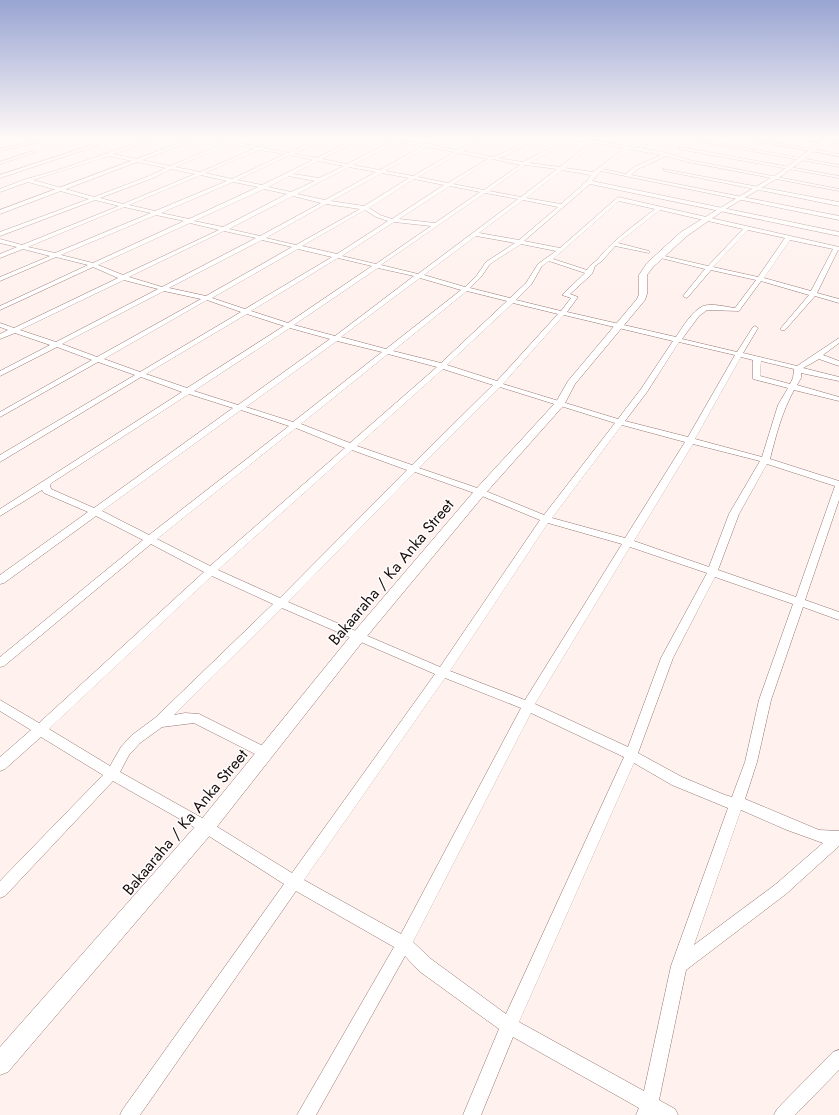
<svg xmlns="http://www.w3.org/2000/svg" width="839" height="1115" font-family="Jost,sans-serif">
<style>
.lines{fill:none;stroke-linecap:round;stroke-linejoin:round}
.minor-casing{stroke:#967772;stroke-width:1}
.tertiary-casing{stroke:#967772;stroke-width:1}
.minor{fill:#fff;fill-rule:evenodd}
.tertiary{fill:#fff;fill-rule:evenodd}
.labels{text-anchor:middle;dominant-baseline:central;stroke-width:3;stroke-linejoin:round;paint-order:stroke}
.street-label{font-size:16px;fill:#190e0c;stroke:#fff}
</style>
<rect width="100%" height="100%" fill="#fff1ee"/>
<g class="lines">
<g class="minor-casing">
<g id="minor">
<path d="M 9,137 L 18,137 L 0,141 L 0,139 Z"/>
<path d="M 54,137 L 62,137 L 0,151 L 0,149 Z"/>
<path d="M 155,137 L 161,137 L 113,154 L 170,166 L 225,143 L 198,137 C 207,137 222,142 230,141 C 235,140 239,137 245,137 L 234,142 L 258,147 L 280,137 L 286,137 L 263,148 L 289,153 L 322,137 L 328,137 L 294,154 L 317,158 L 358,137 L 364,137 L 322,159 L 347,164 L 392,141 L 373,137 L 395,139 L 405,137 L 400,140 L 426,144 L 440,137 L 445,137 L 431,145 L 458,150 L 474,141 L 487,141 L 494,137 L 499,137 L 484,146 L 480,145 L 482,143 L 477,143 L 463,151 L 492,157 L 501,154 L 535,137 L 540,137 L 505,156 L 498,158 L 523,162 L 569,139 L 559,137 L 577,137 L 637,148 L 656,137 L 661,137 L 642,148 L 667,153 L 689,160 L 839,189 L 839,191 L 688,162 L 666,156 L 638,169 L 631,175 L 839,216 L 839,220 L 601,171 L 592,181 L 839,232 L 839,236 L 590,184 L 524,241 L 560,248 L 618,197 L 839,247 L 839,251 L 838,250 L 817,293 L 839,299 L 839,303 L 815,296 L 785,330 L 781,330 L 781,328 L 809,295 L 761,281 L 739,311 L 707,310 L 699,316 L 682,339 L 737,352 L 753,327 L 755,326 L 758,328 L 743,353 L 797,366 L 839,338 L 839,343 L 823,355 L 839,361 L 839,366 L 819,359 L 803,368 L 839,377 L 839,381 L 801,373 L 801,378 L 797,385 L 839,397 L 839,401 L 794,390 C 782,412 776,435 770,459 L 839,481 L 839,500 L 805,600 L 839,612 L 839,620 L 803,607 L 771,700 L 757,762 L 745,799 L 819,830 L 839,831 L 839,846 L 786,894 L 686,970 L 659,1100 L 675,1109 L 678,1115 L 636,1115 L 639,1108 L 513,1037 L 481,1115 L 463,1115 L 499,1029 L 419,971 L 405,956 L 316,1115 L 297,1115 L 394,947 L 296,891 L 140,1115 L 120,1115 L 123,1109 L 284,884 L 201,831 L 113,781 L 5,896 L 0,898 L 0,881 L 103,775 L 41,737 L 5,769 L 0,771 L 0,757 L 31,730 L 0,711 L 0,700 L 39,723 L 204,572 L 151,544 L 4,666 L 0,667 L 0,657 L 143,540 L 96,516 L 4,583 L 0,584 L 0,575 L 88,512 L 44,493 L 42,490 L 0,516 L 0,509 L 182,392 L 141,377 L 0,462 L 0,455 L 135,375 L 98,362 L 0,417 L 0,412 L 92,360 L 57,347 L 0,376 L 0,371 L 50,345 L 15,333 L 0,339 L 0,334 L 8,330 L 0,327 L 0,323 L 14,328 L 118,278 L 93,267 L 0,310 L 0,306 L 88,265 L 56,257 L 0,281 L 0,277 L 50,256 L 23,249 L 0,258 L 0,254 L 17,247 L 0,243 L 0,239 L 22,245 L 119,206 L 95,200 L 0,236 L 0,232 L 89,199 L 28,182 L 0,192 L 0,189 L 26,179 L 55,171 ZM 574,140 L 590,143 L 560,167 L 529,163 ZM 397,142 L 423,146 L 380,170 L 353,165 ZM 594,143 L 625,148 L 593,172 L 565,168 ZM 230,144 L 254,149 L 200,172 L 175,167 ZM 428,147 L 455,152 L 413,176 L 385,171 ZM 629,149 L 661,155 L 634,167 L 626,174 L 603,169 ZM 259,150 L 285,154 L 232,179 L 205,173 ZM 460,153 L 488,159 L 448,183 L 418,177 ZM 290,155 L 313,160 L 262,185 L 237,180 ZM 109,156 L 166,168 L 149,176 L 94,197 L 33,180 ZM 493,159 L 520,165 L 484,190 L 453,184 ZM 318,161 L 344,166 L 319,178 L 293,174 ZM 525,165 L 557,169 L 521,197 L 489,191 ZM 349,167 L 376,172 L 325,200 L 297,194 ZM 171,169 L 195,174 L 123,204 L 100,198 L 153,178 ZM 562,170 L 591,175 L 587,181 L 561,204 L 526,198 ZM 382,173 L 409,178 L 364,206 L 331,201 ZM 201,175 L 227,181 L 155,211 L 129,205 ZM 289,176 L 315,181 L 291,192 L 268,187 ZM 414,179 L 444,185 L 392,219 L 380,215 L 369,208 ZM 233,182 L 258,187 L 189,219 L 161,213 ZM 450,186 L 480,192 L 435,223 L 399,219 ZM 264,189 L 287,194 L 223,227 L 194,221 ZM 485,193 L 518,199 L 418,274 L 381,265 ZM 293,196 L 321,203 L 260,236 L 229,229 ZM 523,200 L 558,207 L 519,240 L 479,233 ZM 619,201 L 655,209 C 635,225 614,239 598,259 C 594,263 590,265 587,270 L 553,259 ZM 326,204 L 360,209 L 296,245 L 266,238 ZM 124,207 L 151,213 L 55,253 L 28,247 ZM 365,210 L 376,217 L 388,221 L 337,254 L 302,246 ZM 660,210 L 743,229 L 708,266 L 660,255 L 657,257 L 705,269 L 683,296 L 686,298 L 688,297 L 711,270 L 756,280 L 735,308 C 726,307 713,303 703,306 C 692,311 682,328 676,337 L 567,312 L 578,297 L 570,294 L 592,274 L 595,266 L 602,261 L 615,246 L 649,253 L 649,251 L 618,243 ZM 156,215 L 184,221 L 93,263 L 61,255 ZM 394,222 L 431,226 L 376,264 L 342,256 ZM 190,223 L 219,230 L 123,275 L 98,265 ZM 748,230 L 785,238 L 758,277 L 713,267 ZM 224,231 L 256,238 L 162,287 L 129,277 ZM 476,236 L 515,243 L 486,262 L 477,275 L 465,287 L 424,275 ZM 262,240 L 292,247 L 206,296 L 169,288 ZM 790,240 L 833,249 L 811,291 L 764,278 ZM 521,244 L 556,251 L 538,264 L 526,283 L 510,298 L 470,288 L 481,277 L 490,264 ZM 298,249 L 332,257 L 245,309 L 212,298 ZM 338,258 L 372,266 L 288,323 L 251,311 ZM 549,261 L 585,273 L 562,295 L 571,298 L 561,311 L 516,300 L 531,285 L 542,266 ZM 378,268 L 414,276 L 335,336 L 294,325 ZM 420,278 L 461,290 L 386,349 L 341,337 ZM 124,280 L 158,289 L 56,342 L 20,330 ZM 164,291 L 201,299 L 97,357 L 62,344 ZM 467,291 L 507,301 L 441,363 L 393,351 ZM 207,300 L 241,312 L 140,372 L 104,359 ZM 513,303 L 558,314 L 497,381 L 447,365 ZM 247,314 L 284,326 L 187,388 L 146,374 ZM 564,315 L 673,341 L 641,389 L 618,419 L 503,384 ZM 290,328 L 330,339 L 238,405 L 194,391 ZM 337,341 L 382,352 L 293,422 L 246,407 ZM 679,342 L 735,355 L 688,437 L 625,421 L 647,392 ZM 388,354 L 437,367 L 350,443 L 301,424 ZM 741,357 L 753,360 L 753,379 L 788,388 L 778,405 L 762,457 L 695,439 ZM 761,361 L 794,369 L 793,378 L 790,384 L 760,376 ZM 443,369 L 493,385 L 412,465 L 357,446 ZM 500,387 L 615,423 L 544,515 L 483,490 L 419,468 ZM 189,394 L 233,408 L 94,508 L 51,489 L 50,485 L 53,482 ZM 241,410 L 289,426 L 149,535 L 102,511 ZM 622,425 L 685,442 L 625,538 L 552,518 ZM 296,428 L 345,448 L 210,566 L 157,539 ZM 693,444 L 760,461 L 729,514 L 709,567 L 634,541 ZM 352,450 L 407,470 L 280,598 L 218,570 ZM 767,464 L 835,486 L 796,597 L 718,570 L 739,514 ZM 415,472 L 477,494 L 540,520 L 440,667 L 288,602 ZM 548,523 L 622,544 L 525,700 L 450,671 ZM 630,547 L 707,573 L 661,658 L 628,747 L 535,704 ZM 212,576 L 273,604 L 155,718 L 132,735 L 121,747 L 110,766 L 49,729 ZM 715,577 L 793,604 L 759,700 L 745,762 L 732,797 L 725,795 L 682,777 L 638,753 L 673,658 ZM 282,608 L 435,674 L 292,873 L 211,823 L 120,772 L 129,755 L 140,743 L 162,727 L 194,723 L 261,757 L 265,758 L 269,757 L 271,753 L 269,749 L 199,714 L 185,713 L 174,715 ZM 445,678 L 521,708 L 401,934 L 304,880 ZM 531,713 L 624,757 L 506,1014 L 431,959 L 413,942 ZM 634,763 L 672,785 L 728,808 L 671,966 L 644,1091 L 519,1022 ZM 741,810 L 787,830 L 823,843 L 776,884 L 694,945 Z"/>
<path d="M 734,137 L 744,137 L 839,154 L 839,156 Z"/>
<path d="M 786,137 L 824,141 L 826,139 L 839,141 L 839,143 L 826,141 L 824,143 Z"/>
<path d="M 695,139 L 839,165 L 839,167 L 696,141 Z"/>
<path d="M 95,144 L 99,145 L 0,178 L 0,175 Z"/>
<path d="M 680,147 L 839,176 L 839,178 L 678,149 Z"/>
<path d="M 33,151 L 37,152 L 0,164 L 0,162 Z"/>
<path d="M 663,169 L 839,202 L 839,206 L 665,171 Z"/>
<path d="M 839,1050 L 839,1070 L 795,1115 L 774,1115 L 777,1109 L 833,1052 Z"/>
</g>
</g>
<g class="tertiary-casing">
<g id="tertiary">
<path d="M 195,137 L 203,137 L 0,214 L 0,210 Z"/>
<path d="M 826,137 L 833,137 L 783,175 L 724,210 L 687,236 L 653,267 L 647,275 L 647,294 L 645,300 L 575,384 L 564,405 L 484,495 L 363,641 L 212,833 L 8,1072 L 0,1075 L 0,1047 L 200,821 L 353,633 L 476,489 L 556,402 L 568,381 L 637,299 L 639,294 L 639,275 L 647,263 L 681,232 L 720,208 L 779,173 Z"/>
</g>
</g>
<use href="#minor" class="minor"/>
<use href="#tertiary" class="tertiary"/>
</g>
<linearGradient id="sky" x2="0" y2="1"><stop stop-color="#98a4d2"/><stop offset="0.47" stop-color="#fff9f7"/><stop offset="1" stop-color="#fff9f7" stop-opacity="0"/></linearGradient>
<rect width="839" height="293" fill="url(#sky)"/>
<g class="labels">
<g class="street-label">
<text transform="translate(391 572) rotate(-50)">Bakaaraha / Ka Anka Street</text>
<text transform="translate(185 822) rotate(-50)">Bakaaraha / Ka Anka Street</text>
</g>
</g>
</svg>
